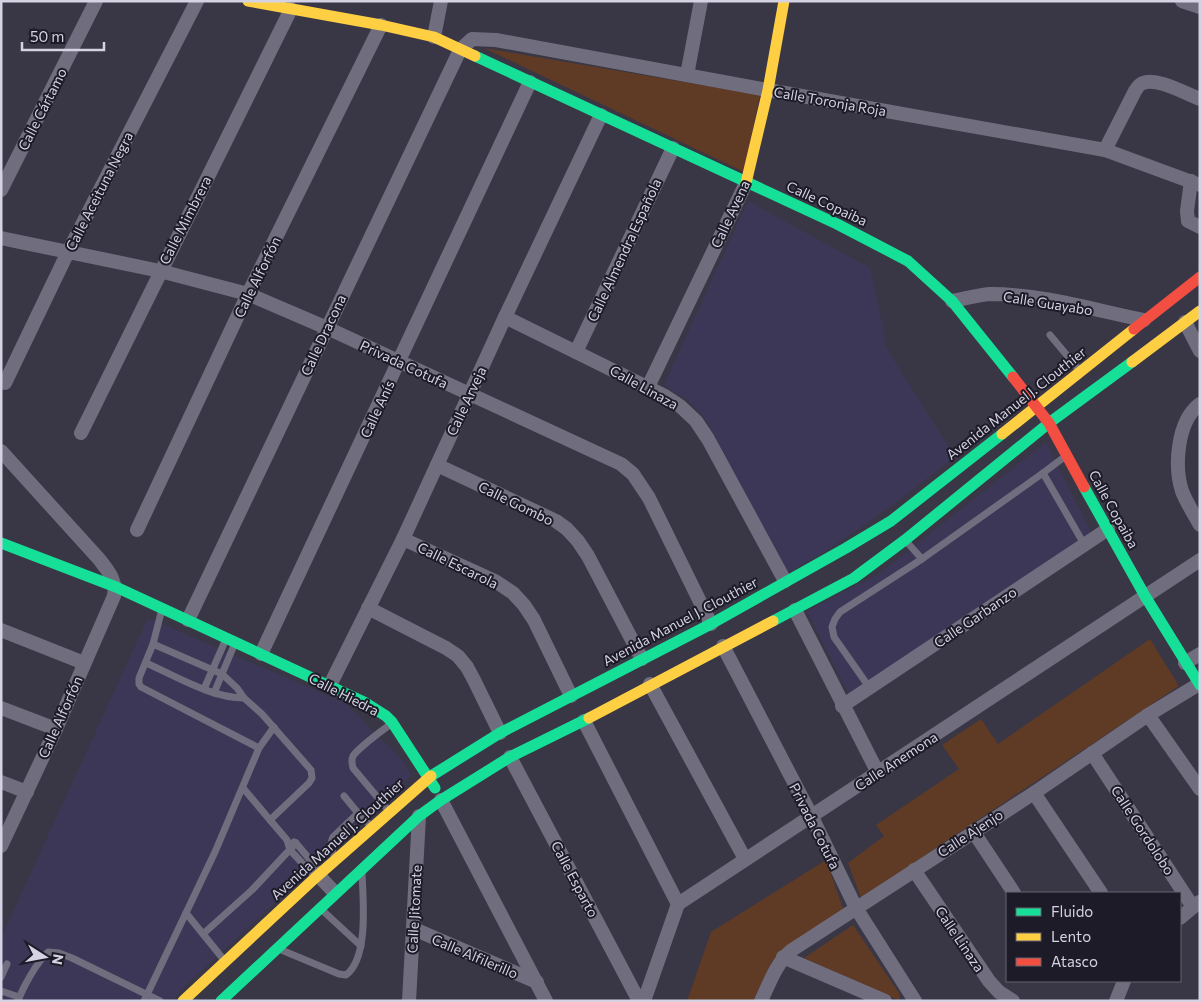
<svg xmlns="http://www.w3.org/2000/svg" width="1201" height="1002" font-family="Commissioner,sans-serif">
<style>
.built{fill:#3c3756}
.green{fill:#5f3a25}
.lines{fill:none;stroke-linecap:round;stroke-linejoin:round}
.lane{stroke:#706e7e;stroke-width:7}
.street{stroke:#706e7e;stroke-width:14}
.fast{stroke:#16e098;stroke-width:11}
.slow{stroke:#ffcf43;stroke-width:11}
.jam{stroke:#f24e42;stroke-width:11}
.labels{text-anchor:middle;dominant-baseline:central;stroke-width:4;stroke-linejoin:round;paint-order:stroke}
.street-label{font-size:14px;fill:#d4d2e3;stroke:#1d1b27}
</style>
<rect width="100%" height="100%" fill="#393746"/>
<g class="built">
<path d="M 748,201 L 870,268 L 884,332 L 885,346 L 955,457 L 890,507 L 825,552 L 785,574 L 708,423 L 693,404 L 664,385 Z"/>
<path d="M 1046,442 L 1097,544 L 855,706 L 807,611 L 879,574 Z"/>
<path d="M 148,618 L 345,703 L 404,762 L 411,776 L 182,989 L 173,1001 L 8,1001 L 1,998 L 1,938 Z"/>
</g>
<g class="green">
<path d="M 484,48 L 760,95 L 744,172 Z"/>
<path d="M 1150,639 L 1179,686 L 861,898 L 848,863 L 884,836 L 876,825 L 959,769 L 942,745 L 981,719 L 998,744 Z"/>
<path d="M 826,860 L 844,911 L 772,961 L 753,1001 L 687,1001 L 711,932 Z"/>
<path d="M 853,925 L 899,993 L 900,998 L 898,1000 L 804,958 Z"/>
</g>
<g class="lines">
<g class="lane">
<path d="M 1050,335 L 1080,371"/>
<path d="M 1043,473 L 1067,455"/>
<path d="M 905,540 L 922,559"/>
<path d="M 162,609 L 153,644 L 139,678 L 139,684 L 141,687 L 259,748"/>
<path d="M 153,644 L 222,674 L 237,688 L 244,698 L 262,714 L 311,770 L 312,778 L 309,783 L 270,820 L 243,788"/>
<path d="M 146,663 C 176,676 211,698 244,698"/>
<path d="M 869,687 L 834,637 L 832,627 L 835,619 L 840,612 L 922,559 L 1043,473 L 1084,544"/>
<path d="M 204,689 L 226,639"/>
<path d="M 214,693 L 235,643"/>
<path d="M 344,796 L 358,813"/>
<path d="M 389,811 L 353,768 C 352,764 351,760 353,756 C 360,746 382,731 392,723"/>
<path d="M 270,820 L 287,840 L 290,850 L 333,896"/>
<path d="M 294,842 L 296,843 L 321,873 L 338,891"/>
<path d="M 336,859 C 332,851 329,846 333,837 L 358,813 L 371,826"/>
<path d="M 321,909 L 361,946"/>
<path d="M 186,913 L 224,960"/>
<path d="M 203,934 L 252,890 L 296,843"/>
<path d="M 279,949 L 339,974 L 346,975 C 369,958 363,899 362,873"/>
<path d="M 1,977 L 7,964"/>
<path d="M 1,991 L 19,997"/>
<path d="M 18,1001 C 23,987 37,962 48,952 L 59,953 L 72,958 L 160,1001"/>
<path d="M 144,1001 L 215,852 L 259,748 L 274,727"/>
</g>
<g class="street">
<path d="M 1182,1 L 1200,7"/>
<path d="M 434,37 L 441,1"/>
<path d="M 687,75 L 701,1"/>
<path d="M 1105,150 L 1135,91 C 1137,88 1139,84 1143,83 C 1157,77 1186,94 1200,99"/>
<path d="M 1191,181 L 1187,211 L 1188,221 L 1200,227"/>
<path d="M 1,190 L 96,1"/>
<path d="M 1,238 L 160,271 L 248,294 L 327,328 L 621,464 L 633,474 L 649,498 L 711,624"/>
<path d="M 952,301 C 964,299 977,295 990,294 C 1042,294 1094,310 1144,320"/>
<path d="M 505,317 L 665,396 L 680,406 L 696,421 L 708,439 L 785,581"/>
<path d="M 1185,322 L 1200,351"/>
<path d="M 576,352 L 673,148"/>
<path d="M 5,383 L 68,252 L 197,1"/>
<path d="M 648,387 L 746,183"/>
<path d="M 1200,404 C 1177,421 1174,466 1182,491 C 1186,502 1194,514 1200,525"/>
<path d="M 81,433 L 291,9"/>
<path d="M 1,451 L 99,559 C 108,571 117,580 114,596 L 56,729 L 1,846"/>
<path d="M 437,465 L 556,521 L 567,529 L 578,541 L 588,556 L 642,659"/>
<path d="M 137,530 L 248,294 L 381,25"/>
<path d="M 403,539 L 495,581 L 513,593 L 524,605 L 534,620 L 571,696"/>
<path d="M 368,608 L 446,648 L 458,656 L 467,667 L 474,680 L 500,733"/>
<path d="M 795,610 L 878,773"/>
<path d="M 188,620 L 460,50 L 472,39 L 496,40 L 768,90 L 1105,150 L 1200,185"/>
<path d="M 1,630 L 84,663"/>
<path d="M 723,646 L 811,815 L 856,908 L 915,1001"/>
<path d="M 261,654 L 530,82"/>
<path d="M 1185,663 L 1200,654"/>
<path d="M 650,684 L 745,859"/>
<path d="M 330,685 L 403,539 L 505,317 L 601,115"/>
<path d="M 842,706 L 1108,529"/>
<path d="M 1,708 L 56,729"/>
<path d="M 1148,715 L 1200,789"/>
<path d="M 584,721 L 678,904"/>
<path d="M 1092,753 L 1193,907"/>
<path d="M 510,757 L 639,1001"/>
<path d="M 1,782 L 27,792"/>
<path d="M 1034,793 L 1101,893"/>
<path d="M 441,800 L 546,1001"/>
<path d="M 973,831 L 1014,893"/>
<path d="M 914,870 L 989,981 L 999,992 L 1013,1001"/>
<path d="M 1180,918 L 1199,902"/>
<path d="M 414,929 L 537,982"/>
<path d="M 783,957 L 885,1001"/>
<path d="M 409,1001 L 419,816"/>
<path d="M 644,1001 L 678,904 L 1200,560"/>
<path d="M 761,1001 C 770,982 776,963 792,950 L 1034,793 L 1148,715 L 1199,684"/>
<path d="M 1116,1001 L 1124,981"/>
</g>
<g class="fast">
<path d="M 475,56 L 837,224 L 908,261 L 952,301 L 1013,377"/>
<path d="M 1084,487 L 1145,596 L 1200,685"/>
<path d="M 1,543 L 116,587 L 364,702 L 386,716 L 392,722 L 435,788"/>
<path d="M 773,621 L 854,578 L 905,540 L 1049,423 L 1132,362"/>
<path d="M 431,776 L 500,733 L 711,624 L 846,548 L 891,521 L 1002,434"/>
<path d="M 221,1001 L 419,816 L 441,800 L 510,757 L 589,718"/>
</g>
<g class="slow">
<path d="M 248,1 L 381,25 L 434,37 L 475,56"/>
<path d="M 746,183 L 768,90 L 784,1"/>
<path d="M 1132,362 L 1200,311"/>
<path d="M 1002,434 L 1134,329"/>
<path d="M 589,718 L 773,621"/>
<path d="M 183,1001 L 315,878 L 431,776"/>
</g>
<g class="jam">
<path d="M 1134,329 L 1200,277"/>
<path d="M 1013,377 L 1049,423 L 1084,487"/>
</g>
</g>
<g class="labels">
<g class="street-label">
<text transform="translate(830 101) rotate(10)">Calle Toronja Roja</text>
<text transform="translate(42 109) rotate(-63)">Calle Cártamo</text>
<text transform="translate(99 191) rotate(-63)">Calle Aceituna Negra</text>
<text transform="translate(827 203) rotate(25)">Calle Copaiba</text>
<text transform="translate(730 214) rotate(-65)">Calle Avena</text>
<text transform="translate(185 220) rotate(-63)">Calle Mimbrera</text>
<text transform="translate(624 250) rotate(-65)">Calle Almendra Española</text>
<text transform="translate(257 277) rotate(-64)">Calle Alforfón</text>
<text transform="translate(1048 303) rotate(9)">Calle Guayabo</text>
<text transform="translate(323 335) rotate(-65)">Calle Dracona</text>
<text transform="translate(404 364) rotate(25)">Privada Cotufa</text>
<text transform="translate(644 387) rotate(29)">Calle Linaza</text>
<text transform="translate(466 401) rotate(-65)">Calle Arveja</text>
<text transform="translate(1016 403) rotate(-38)">Avenida Manuel J. Clouthier</text>
<text transform="translate(377 409) rotate(-65)">Calle Anís</text>
<text transform="translate(516 503) rotate(26)">Calle Gombo</text>
<text transform="translate(1114 509) rotate(61)">Calle Copaiba</text>
<text transform="translate(458 565) rotate(26)">Calle Escarola</text>
<text transform="translate(975 617) rotate(-34)">Calle Garbanzo</text>
<text transform="translate(680 621) rotate(-28)">Avenida Manuel J. Clouthier</text>
<text transform="translate(344 694) rotate(27)">Calle Hiedra</text>
<text transform="translate(60 717) rotate(-66)">Calle Alforfón</text>
<text transform="translate(896 761) rotate(-33)">Calle Anemona</text>
<text transform="translate(815 826) rotate(63)">Privada Cotufa</text>
<text transform="translate(1143 830) rotate(57)">Calle Gordolobo</text>
<text transform="translate(970 833) rotate(-33)">Calle Ajenjo</text>
<text transform="translate(337 839) rotate(-42)">Avenida Manuel J. Clouthier</text>
<text transform="translate(575 879) rotate(62)">Calle Esparto</text>
<text transform="translate(414 909) rotate(-87)">Calle Jitomate</text>
<text transform="translate(960 939) rotate(56)">Calle Linaza</text>
<text transform="translate(475 956) rotate(23)">Calle Alfilerillo</text>
</g>
</g>
<rect width="1201" height="1002" fill="none" stroke="#d4d2e3" stroke-width="5"/>
<rect x="1006" y="892" width="175" height="90" fill="#1d1b27" stroke="#666472"/>
<rect x="1016" y="908" width="25" height="8" fill="#16e098" stroke="#666472"/>
<text x="1051" y="917" font-size="15" fill="#d4d2e3">Fluido</text>
<rect x="1016" y="933" width="25" height="8" fill="#ffcf43" stroke="#666472"/>
<text x="1051" y="942" font-size="15" fill="#d4d2e3">Lento</text>
<rect x="1016" y="958" width="25" height="8" fill="#f24e42" stroke="#666472"/>
<text x="1051" y="967" font-size="15" fill="#d4d2e3">Atasco</text>
<g transform="translate(45 957) rotate(101)" stroke="#1d1b27" stroke-width="4" paint-order="stroke">
<path d="M0-4L9 19L0 12L-9 19Z" fill="#d4d2e3"/>
<text y="-8" font-size="14" font-weight="bold" text-anchor="middle" fill="#d4d2e3">N</text>
</g>
<path d="M22 42v8h82v-8" fill="none" stroke="#d4d2e3" stroke-width="2.5"/>
<text x="30" y="42" font-size="15" fill="#d4d2e3" stroke="#1d1b27" stroke-width="4" paint-order="stroke">50 m</text>
</svg>
